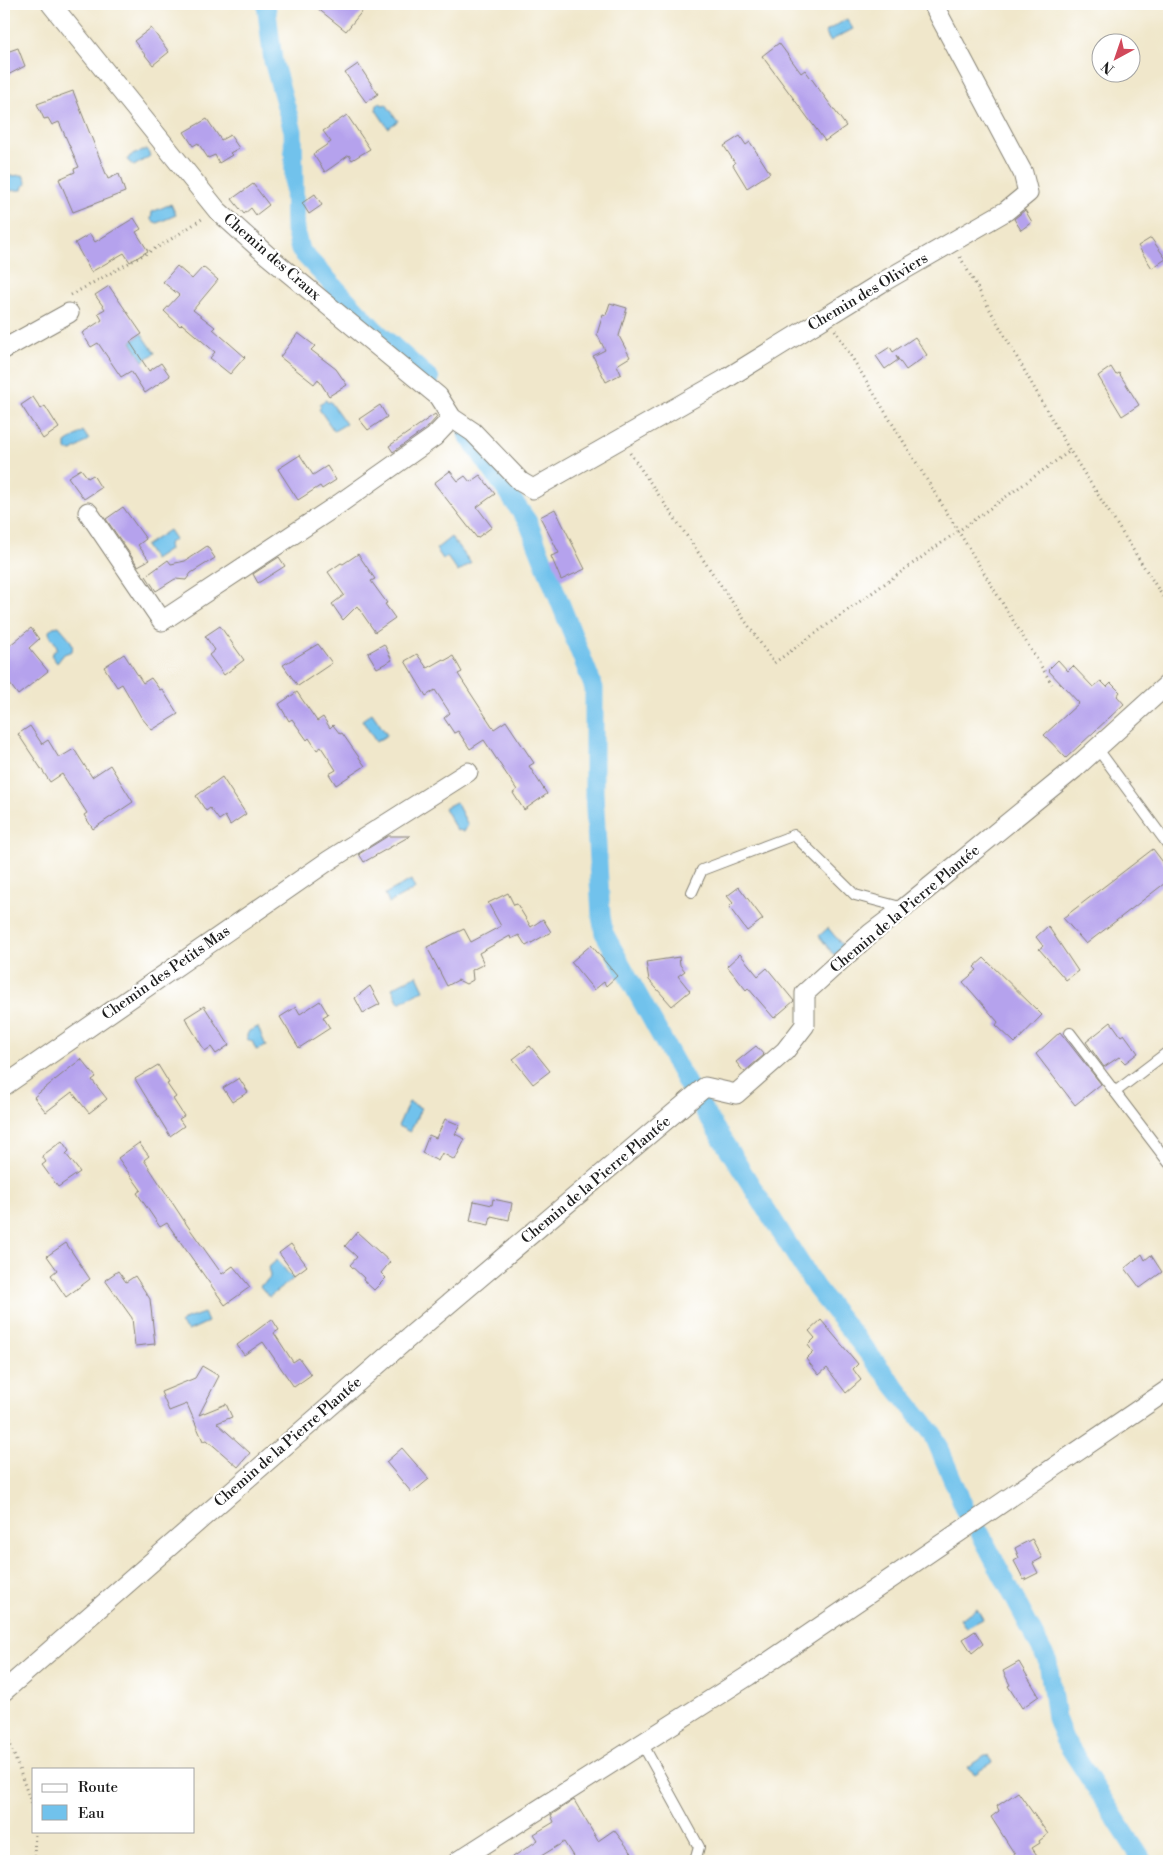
<svg xmlns="http://www.w3.org/2000/svg" width="1173" height="1865" font-family="'Libre Bodoni',serif">
<style>
.water{fill:#71c2ec;stroke:#466f84}
.lines{fill:none;stroke-linecap:round;stroke-linejoin:round}
.canal{stroke:#71c2ec;stroke-width:19}
.building{fill:#b5a2ed}
.lane-casing{stroke:#868274;stroke-width:12}
.street-casing{stroke:#868274;stroke-width:21}
.path{stroke:#868274;stroke-width:3;stroke-dasharray:1 4;stroke-linecap:butt}
.lane{stroke:#fff;stroke-width:10}
.street{stroke:#fff;stroke-width:19}
.labels{text-anchor:middle;dominant-baseline:central;stroke-width:4.5;stroke-linejoin:round;paint-order:stroke}
.street-label{font-size:15px;fill:#1c1c1c;stroke:#fff}
</style>
<rect width="100%" height="100%" fill="#fff"/>
<filter id="ink" filterUnits="userSpaceOnUse"><feTurbulence type="fractalNoise" baseFrequency=".02" numOctaves="2"/><feDisplacementMap in="SourceGraphic" scale="10" xChannelSelector="R" yChannelSelector="G"/><feConvolveMatrix kernelMatrix="1 2 1 2 8 2 1 2 1" color-interpolation-filters="sRGB"/></filter>
<filter id="wash" filterUnits="userSpaceOnUse"><feTurbulence type="fractalNoise" baseFrequency=".0096" numOctaves="4" result="noise"/><feDisplacementMap in="SourceGraphic" scale="20" xChannelSelector="R" yChannelSelector="G"/><feGaussianBlur stdDeviation="1.12" result="paint"/><feColorMatrix in="noise" values="0 0 0 0 0 0 0 0 0 0 0 0 0 0 0 0 0 1.4 0 .05"/><feComposite in="paint" operator="in"/></filter>
<g filter="url(#wash)">
<rect width="100%" height="100%" fill="#f0e7cb"/>
<g class="water">
<path d="M 847,19 L 853,29 L 830,41 L 825,32 Z"/>
<path d="M 380,103 L 383,105 L 386,104 L 398,121 L 388,128 L 376,110 L 377,105 Z"/>
<path d="M 147,149 L 150,156 L 134,166 L 127,160 L 130,156 Z"/>
<path d="M 23,175 L 27,184 L 23,186 L 22,190 L 13,190 L 4,195 L 4,180 L 10,176 Z"/>
<path d="M 171,204 L 176,215 L 157,223 L 151,220 L 152,212 Z"/>
<path d="M 142,334 L 155,353 L 143,361 L 131,342 Z"/>
<path d="M 326,400 L 328,403 L 330,401 L 346,424 L 334,431 L 319,409 L 321,407 L 319,404 Z"/>
<path d="M 83,431 L 89,440 L 72,451 L 66,450 L 66,443 Z"/>
<path d="M 169,530 L 175,539 L 168,544 L 169,550 L 154,560 L 145,546 Z"/>
<path d="M 451,537 L 471,563 L 458,572 L 447,557 L 443,559 L 436,549 Z"/>
<path d="M 59,626 C 64,633 75,641 72,651 L 64,654 L 57,663 L 51,655 L 57,648 C 56,641 49,638 49,631 L 53,627 Z"/>
<path d="M 372,713 L 387,735 L 376,742 L 362,720 Z"/>
<path d="M 456,802 L 468,825 L 464,832 L 459,830 L 457,831 L 444,808 Z"/>
<path d="M 411,880 L 415,889 L 389,903 L 385,894 Z"/>
<path d="M 828,928 L 844,947 L 834,955 L 819,936 Z"/>
<path d="M 417,975 L 424,990 L 399,1003 L 392,988 Z"/>
<path d="M 258,1027 L 266,1046 L 256,1050 L 252,1041 L 247,1039 L 247,1035 L 249,1031 Z"/>
<path d="M 409,1102 L 421,1108 L 410,1132 L 398,1126 Z"/>
<path d="M 277,1260 L 293,1279 L 269,1297 L 260,1286 C 270,1279 272,1279 268,1268 Z"/>
<path d="M 204,1313 L 208,1322 L 188,1331 L 180,1324 L 184,1320 Z"/>
<path d="M 977,1609 L 983,1619 L 966,1628 L 960,1619 Z"/>
<path d="M 985,1756 L 988,1756 L 992,1762 L 975,1774 L 967,1767 Z"/>
</g>
<g class="lines">
<g class="canal">
<path d="M 266,4 L 273,61 L 293,131 L 295,230 L 300,250 L 374,329 L 430,379"/>
<path d="M 467,434 L 528,522 L 594,688 L 594,791 L 601,916 L 604,933 L 691,1091"/>
<path d="M 696,1098 L 816,1288 L 933,1434 L 969,1518"/>
<path d="M 980,1533 L 1048,1662 L 1056,1718 L 1064,1739 L 1143,1861"/>
</g>
</g>
<g id="blocks">
<g class="building">
<path d="M 312,4 L 368,4 L 346,31 Z"/>
<path d="M 151,28 L 169,52 L 153,65 L 134,41 Z"/>
<path d="M 779,43 L 801,73 L 805,70 L 846,126 L 825,141 L 762,56 Z"/>
<path d="M 18,48 L 25,66 L 4,77 L 4,53 Z"/>
<path d="M 358,64 L 378,94 L 366,102 L 345,73 Z"/>
<path d="M 73,91 L 108,179 L 119,174 L 125,192 L 73,212 L 59,179 L 75,172 L 74,169 L 79,167 L 59,122 L 52,125 L 48,118 L 44,119 L 37,104 Z"/>
<path d="M 347,115 L 370,149 L 352,160 L 349,155 L 325,172 L 313,154 L 331,142 L 323,131 Z"/>
<path d="M 207,119 L 221,140 L 230,135 L 239,148 L 230,153 L 232,155 L 219,163 L 215,155 L 208,158 L 198,143 L 193,146 L 184,132 Z"/>
<path d="M 740,136 L 746,145 L 750,142 L 770,173 L 747,188 L 733,165 L 735,163 L 724,146 Z"/>
<path d="M 253,184 L 269,205 L 256,215 L 251,208 L 244,214 L 232,199 Z"/>
<path d="M 315,194 L 322,205 L 309,214 L 302,203 Z"/>
<path d="M 1025,210 L 1032,222 L 1021,230 L 1014,219 Z"/>
<path d="M 134,218 L 141,229 L 136,232 L 148,251 L 130,262 L 124,253 L 91,272 L 75,243 L 90,234 L 95,242 Z"/>
<path d="M 1151,238 L 1166,259 L 1152,268 L 1138,246 Z"/>
<path d="M 177,266 L 192,279 L 203,267 L 218,280 L 193,310 L 215,327 L 213,329 L 245,357 L 230,374 L 210,358 L 215,352 L 182,324 L 180,326 L 164,311 L 179,295 L 163,282 Z"/>
<path d="M 109,286 L 142,334 L 130,342 L 149,371 L 161,363 L 170,376 L 145,393 L 131,371 L 121,377 L 98,343 L 91,347 L 82,333 L 102,320 L 98,313 L 105,309 L 95,295 Z"/>
<path d="M 610,303 L 627,308 L 619,336 L 630,357 L 617,365 L 621,374 L 606,382 L 593,356 L 605,350 L 597,334 L 603,314 L 606,315 Z"/>
<path d="M 298,333 L 315,346 L 311,350 L 336,369 L 347,385 L 329,396 L 318,379 L 314,384 L 280,357 Z"/>
<path d="M 915,337 L 927,355 L 906,370 L 896,356 L 898,360 L 885,369 L 876,356 L 890,347 L 893,352 Z"/>
<path d="M 1111,367 L 1116,375 L 1119,373 L 1139,405 L 1122,416 L 1098,376 Z"/>
<path d="M 33,397 L 41,409 L 45,406 L 59,428 L 43,439 L 21,405 Z"/>
<path d="M 380,405 L 387,417 L 368,430 L 359,419 Z"/>
<path d="M 435,414 L 437,417 L 427,428 L 393,452 L 389,446 Z"/>
<path d="M 300,455 L 313,475 L 327,466 L 336,480 L 322,489 L 320,486 L 298,500 L 278,469 Z"/>
<path d="M 81,469 L 88,478 L 93,475 L 101,488 L 84,499 L 68,477 Z"/>
<path d="M 450,471 L 458,481 L 465,476 L 470,482 L 480,475 L 495,494 L 477,507 L 492,527 L 477,538 L 434,483 Z"/>
<path d="M 123,507 L 146,539 L 138,545 L 149,560 L 138,566 L 106,519 Z"/>
<path d="M 555,509 L 585,569 L 561,580 L 551,556 L 559,553 L 540,517 Z"/>
<path d="M 207,546 L 215,558 L 191,573 L 186,580 L 175,579 L 156,591 L 146,576 L 168,560 L 171,564 L 185,561 Z"/>
<path d="M 358,554 L 375,579 L 371,581 L 387,603 L 385,604 L 395,618 L 375,632 L 357,606 L 343,620 L 332,604 L 344,595 L 328,572 L 341,563 L 343,564 Z"/>
<path d="M 279,557 L 285,566 L 258,583 L 253,574 Z"/>
<path d="M 220,626 L 244,660 L 224,675 L 209,655 L 215,650 L 205,636 Z"/>
<path d="M 31,628 L 39,639 L 29,648 L 48,671 L 18,695 L 4,676 L 4,650 Z"/>
<path d="M 318,644 L 332,663 L 298,686 L 283,665 Z"/>
<path d="M 384,644 L 392,660 L 377,668 L 368,653 Z"/>
<path d="M 124,654 L 143,683 L 151,678 L 160,690 L 162,689 L 178,714 L 152,730 L 141,717 L 122,684 L 117,687 L 104,667 Z"/>
<path d="M 417,654 L 427,668 L 443,659 L 444,661 L 453,656 L 462,672 L 458,674 L 494,729 L 506,721 L 534,763 L 529,766 L 547,794 L 524,810 L 513,793 L 517,790 L 484,740 L 470,749 L 458,731 L 454,733 L 444,718 L 450,713 L 435,690 L 426,696 L 405,661 Z"/>
<path d="M 1058,660 L 1068,671 L 1073,666 L 1093,687 L 1101,681 L 1107,687 L 1111,683 L 1120,692 L 1117,696 L 1124,704 L 1066,758 L 1044,735 L 1079,703 L 1048,670 Z"/>
<path d="M 297,692 L 317,721 L 323,717 L 330,728 L 333,725 L 340,734 L 342,733 L 365,766 L 336,785 L 329,774 L 336,770 L 321,747 L 317,750 L 309,738 L 307,740 L 292,719 L 289,721 L 279,704 Z"/>
<path d="M 30,726 L 42,744 L 48,740 L 59,758 L 74,749 L 92,777 L 110,765 L 133,802 L 93,829 L 84,815 L 87,813 L 62,774 L 50,782 L 18,734 Z"/>
<path d="M 222,777 L 246,814 L 230,825 L 225,816 L 219,820 L 210,808 L 206,811 L 196,796 Z"/>
<path d="M 388,836 L 410,836 L 364,862 L 359,854 Z"/>
<path d="M 1153,849 L 1169,870 L 1169,880 L 1086,944 L 1063,918 Z"/>
<path d="M 739,887 L 763,919 L 747,931 L 729,907 L 733,903 L 727,896 Z"/>
<path d="M 508,893 L 514,905 L 517,904 L 531,927 L 543,919 L 551,932 L 526,946 L 519,935 L 511,939 L 510,936 L 479,953 L 484,964 L 472,970 L 473,980 L 466,984 L 458,980 L 447,986 L 427,947 L 464,929 L 471,942 L 501,926 L 488,903 Z"/>
<path d="M 1048,926 L 1078,971 L 1066,980 L 1039,949 L 1043,946 L 1036,937 Z"/>
<path d="M 591,945 L 617,976 L 606,986 L 604,982 L 594,990 L 571,962 Z"/>
<path d="M 740,954 L 758,976 L 767,968 L 794,1001 L 774,1018 L 748,988 L 746,990 L 727,966 Z"/>
<path d="M 679,957 L 680,965 L 685,971 L 678,976 L 690,991 L 672,1006 L 649,980 L 646,962 Z"/>
<path d="M 984,958 L 1042,1015 L 1015,1043 L 996,1025 L 998,1022 L 963,982 L 977,970 L 974,967 Z"/>
<path d="M 370,986 L 380,1004 L 363,1013 L 355,998 Z"/>
<path d="M 320,1001 L 328,1014 L 323,1017 L 330,1028 L 299,1048 L 280,1017 L 296,1007 L 300,1014 Z"/>
<path d="M 204,1006 L 229,1045 L 216,1054 L 211,1047 L 205,1051 L 185,1018 Z"/>
<path d="M 1111,1022 L 1121,1036 L 1124,1034 L 1138,1053 L 1125,1063 L 1119,1057 L 1104,1067 L 1086,1042 Z"/>
<path d="M 1060,1032 L 1101,1084 L 1075,1105 L 1036,1054 Z"/>
<path d="M 530,1046 L 550,1071 L 533,1084 L 513,1059 Z"/>
<path d="M 756,1046 L 764,1055 L 744,1072 L 736,1062 Z"/>
<path d="M 81,1059 L 96,1077 L 92,1080 L 107,1099 L 89,1113 L 72,1092 L 46,1112 L 34,1097 Z"/>
<path d="M 158,1065 L 169,1083 L 167,1084 L 176,1097 L 173,1099 L 184,1116 L 179,1119 L 184,1126 L 170,1136 L 135,1079 Z"/>
<path d="M 239,1078 L 248,1092 L 232,1102 L 223,1088 Z"/>
<path d="M 445,1119 L 460,1125 L 455,1134 L 465,1139 L 455,1160 L 442,1153 L 438,1161 L 422,1153 L 429,1135 L 436,1138 Z"/>
<path d="M 62,1141 L 69,1151 L 66,1154 L 80,1172 L 58,1187 L 42,1165 L 46,1162 L 42,1156 Z"/>
<path d="M 139,1143 L 149,1156 L 144,1160 L 187,1225 L 222,1274 L 233,1266 L 250,1287 L 225,1305 L 167,1223 L 160,1227 L 137,1193 L 141,1190 L 118,1158 Z"/>
<path d="M 493,1199 L 512,1203 L 509,1220 L 491,1216 L 489,1225 L 470,1221 L 474,1201 L 492,1205 Z"/>
<path d="M 357,1232 L 390,1262 L 381,1273 L 386,1278 L 374,1290 L 363,1280 L 364,1278 L 350,1265 L 357,1257 L 345,1246 Z"/>
<path d="M 66,1243 L 90,1279 L 66,1297 L 51,1275 L 57,1270 L 47,1256 Z"/>
<path d="M 291,1244 L 307,1266 L 295,1275 L 279,1253 Z"/>
<path d="M 1142,1254 L 1145,1260 L 1151,1255 L 1162,1272 L 1140,1288 L 1125,1268 Z"/>
<path d="M 118,1271 L 126,1282 L 135,1276 L 150,1299 L 155,1344 L 135,1346 L 132,1318 L 105,1280 Z"/>
<path d="M 272,1319 L 279,1330 L 274,1333 L 293,1362 L 299,1358 L 311,1375 L 294,1387 L 263,1342 L 244,1355 L 237,1345 Z"/>
<path d="M 821,1320 L 858,1364 L 853,1369 L 861,1380 L 846,1393 L 827,1368 L 819,1375 L 806,1359 L 813,1352 L 808,1345 L 815,1338 L 809,1331 Z"/>
<path d="M 202,1366 L 219,1376 L 199,1415 L 226,1404 L 232,1417 L 217,1423 L 250,1453 L 238,1467 L 207,1440 L 203,1441 L 187,1404 L 169,1411 L 161,1392 L 195,1378 Z"/>
<path d="M 402,1448 L 429,1479 L 412,1493 L 386,1462 Z"/>
<path d="M 1032,1539 L 1042,1558 L 1033,1563 L 1038,1573 L 1024,1580 L 1014,1561 L 1019,1558 L 1015,1548 Z"/>
<path d="M 975,1631 L 983,1644 L 972,1653 L 963,1639 Z"/>
<path d="M 1019,1662 L 1039,1696 L 1022,1708 L 1008,1686 L 1010,1685 L 1003,1671 Z"/>
<path d="M 1018,1792 L 1048,1834 L 1039,1841 L 1040,1843 L 1032,1848 L 1041,1861 L 1019,1861 L 991,1817 L 999,1811 L 997,1806 Z"/>
<path d="M 574,1800 L 598,1841 L 614,1830 L 638,1861 L 576,1861 L 564,1842 L 533,1861 L 507,1861 L 538,1840 L 534,1834 L 554,1822 L 551,1815 Z"/>
</g>
</g>
</g>
<g filter="url(#ink)">
<use href="#blocks" fill-opacity="0" stroke="#868274" stroke-width="1"/>
<g class="lines">
<g class="lane-casing">
<g id="lane">
<path d="M 1097,748 L 1169,846"/>
<path d="M 692,892 L 702,870 L 794,835 L 855,895 L 904,908"/>
<path d="M 1070,1033 L 1169,1163"/>
<path d="M 1115,1092 L 1169,1051"/>
<path d="M 643,1745 L 699,1847 L 695,1861"/>
</g>
</g>
<g class="street-casing">
<g id="street">
<path d="M 51,4 L 217,210 L 268,256 L 438,396 L 452,418 L 473,432 L 521,482 L 533,489 L 724,380 L 881,283 L 1006,211 L 1028,193 L 1023,173 L 933,4"/>
<path d="M 4,349 L 69,313"/>
<path d="M 88,512 L 162,621 L 339,504 L 434,437 L 452,418"/>
<path d="M 4,1086 L 328,861 L 468,772"/>
<path d="M 4,1691 L 407,1339 L 705,1087 L 736,1094 L 785,1051 L 805,1025 L 805,993 L 871,933 L 904,908 L 1074,769 L 1169,683"/>
<path d="M 458,1861 L 748,1676 L 1169,1389"/>
</g>
</g>
<g class="path">
<path d="M 960,257 L 1070,451 L 1169,606"/>
<path d="M 71,295 L 165,243 L 202,219"/>
<path d="M 835,330 L 1052,684"/>
<path d="M 630,453 L 774,663 L 1070,451"/>
<path d="M 4,1727 L 34,1811"/>
<path d="M 34,1861 L 35,1831"/>
</g>
<use href="#lane" class="lane"/>
<use href="#street" class="street"/>
</g>
</g>
<g class="labels">
<g class="street-label">
<text transform="translate(272 257) rotate(41)">Chemin des Craux</text>
<text transform="translate(868 292) rotate(-31)">Chemin des Oliviers</text>
<text transform="translate(905 909) rotate(-40)">Chemin de la Pierre Plantée</text>
<text transform="translate(166 973) rotate(-35)">Chemin des Petits Mas</text>
<text transform="translate(596 1180) rotate(-40)">Chemin de la Pierre Plantée</text>
<text transform="translate(288 1442) rotate(-41)">Chemin de la Pierre Plantée</text>
</g>
</g>
<rect width="1173" height="1865" fill="none" stroke="#fff" stroke-width="20"/>
<rect x="32" y="1768" width="162" height="65" fill="#ffffff" stroke="#a4a4a4"/>
<rect x="42" y="1784" width="25" height="8" fill="#ffffff" stroke="#a4a4a4"/>
<text x="78" y="1792" font-size="15" fill="#1c1c1c">Route</text>
<rect x="42" y="1805" width="25" height="15" fill="#71c2ec" stroke="#a4a4a4"/>
<text x="78" y="1818" font-size="15" fill="#1c1c1c">Eau</text>
<g transform="translate(1116 58) rotate(220)"><circle r="24" fill="#ffffff" stroke="#a4a4a4"/>
<path d="M0-4L9 19L0 12L-9 19Z" fill="#d1495b"/>
<text y="-8" font-size="14" font-weight="bold" text-anchor="middle" fill="#1c1c1c">N</text>
</g>
</svg>
